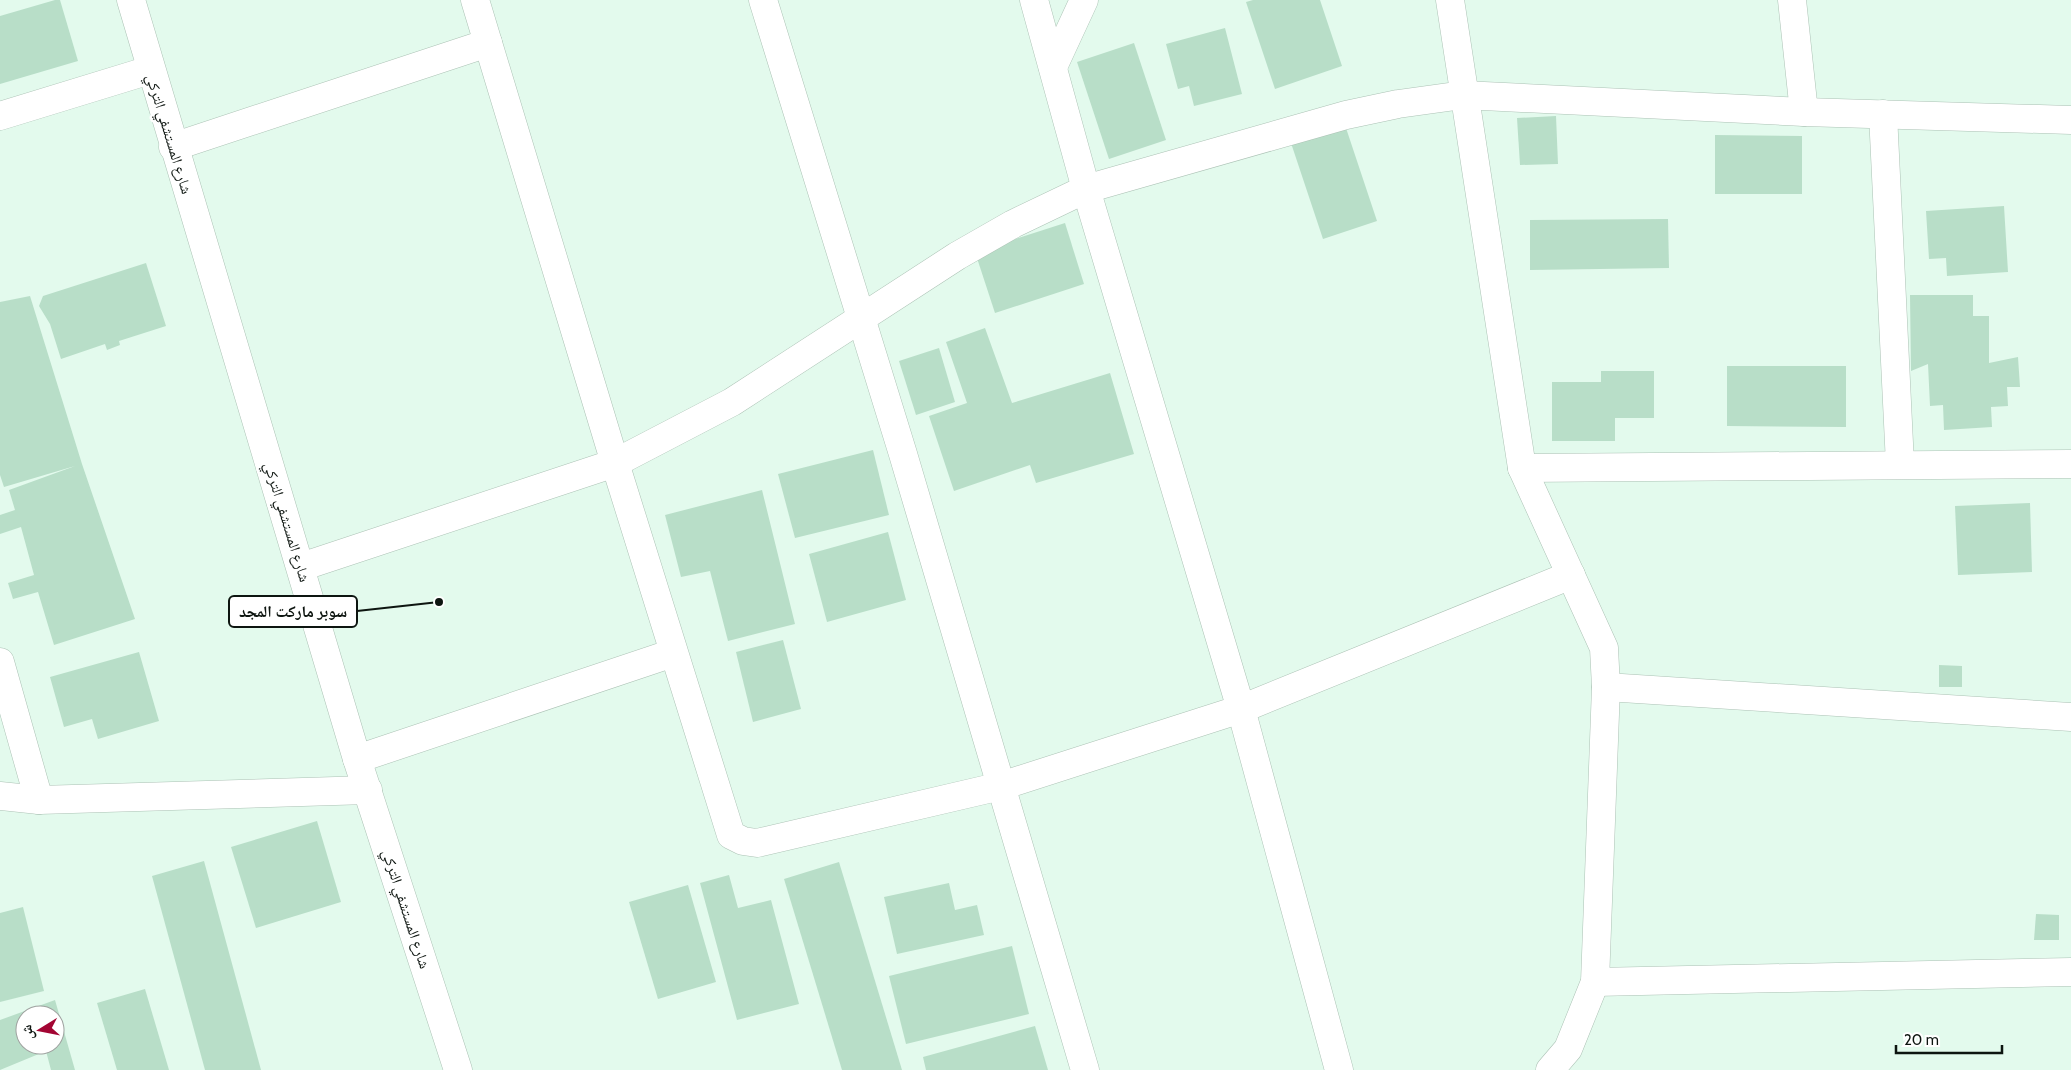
<svg xmlns="http://www.w3.org/2000/svg" width="2071" height="1070" font-family="Cabin,'Noto Naskh Arabic',sans-serif">
<style>
.building{fill:#b8dec8;fill-rule:evenodd}
.lines{fill:none;stroke-linecap:round;stroke-linejoin:round}
.minor-casing{stroke:#acc2b5;stroke-width:29}
.minor{stroke:#fff;stroke-width:28}
.labels{text-anchor:middle;dominant-baseline:central;stroke-width:5;stroke-linejoin:round;paint-order:stroke}
.street-label{font-size:15px;fill:#0d1510;stroke:#fff}
.leader{fill:none;stroke:#0d1510;stroke-width:2}
.callout-dot{fill:#0d1510;stroke:#fff;stroke-width:2}
.callout{fill:#fff;stroke:#0d1510;stroke-width:2}
.callout-label{font-size:16px;text-anchor:middle;font-weight:bold;fill:#0d1510}
</style>
<rect width="100%" height="100%" fill="#e3faed"/>
<g class="building">
<path d="M 55,0 L 60,0 L 78,61 L 0,84 L 0,16 Z"/>
<path d="M 1253,0 L 1320,0 L 1342,66 L 1275,89 L 1246,2 Z"/>
<path d="M 1225,28 L 1242,94 L 1194,106 L 1189,86 L 1178,89 L 1166,44 Z"/>
<path d="M 1134,43 L 1166,140 L 1109,159 L 1077,62 Z"/>
<path d="M 1556,116 L 1558,164 L 1520,165 L 1517,118 Z"/>
<path d="M 1345,125 L 1377,221 L 1323,239 L 1291,143 Z"/>
<path d="M 1715,135 L 1802,136 L 1802,194 L 1715,194 Z"/>
<path d="M 2004,206 L 2008,272 L 1947,276 L 1946,258 L 1929,259 L 1926,211 Z"/>
<path d="M 1668,219 L 1669,268 L 1530,270 L 1530,220 Z"/>
<path d="M 1065,223 L 1084,284 L 995,313 L 975,252 Z"/>
<path d="M 146,263 L 166,326 L 119,341 L 120,345 L 107,350 L 105,344 L 61,359 L 50,324 L 39,306 L 43,296 Z"/>
<path d="M 1910,295 L 1973,295 L 1973,316 L 1989,316 L 1989,363 L 2018,357 L 2020,387 L 2007,387 L 2008,406 L 1991,407 L 1992,427 L 1944,430 L 1943,405 L 1930,406 L 1928,364 L 1911,371 Z"/>
<path d="M 30,296 L 82,464 L 135,619 L 54,645 L 38,592 L 13,599 L 8,583 L 34,575 L 21,527 L 0,534 L 0,515 L 15,510 L 9,490 L 75,466 L 4,487 L 0,475 L 0,302 Z"/>
<path d="M 985,328 L 1012,403 L 1110,373 L 1134,454 L 1036,483 L 1030,465 L 954,491 L 929,416 L 967,403 L 946,342 Z"/>
<path d="M 939,348 L 955,402 L 916,415 L 899,361 Z"/>
<path d="M 1727,366 L 1846,366 L 1846,427 L 1727,426 Z"/>
<path d="M 1601,371 L 1654,371 L 1654,418 L 1615,418 L 1615,441 L 1552,441 L 1552,382 L 1601,382 Z"/>
<path d="M 873,450 L 889,515 L 795,538 L 778,474 Z"/>
<path d="M 762,490 L 795,624 L 728,641 L 710,571 L 681,577 L 665,515 Z"/>
<path d="M 2030,503 L 2032,572 L 1958,575 L 1955,506 Z"/>
<path d="M 888,532 L 906,600 L 827,622 L 809,554 Z"/>
<path d="M 783,640 L 801,709 L 753,722 L 736,652 Z"/>
<path d="M 139,652 L 159,721 L 98,739 L 92,719 L 64,727 L 50,677 Z"/>
<path d="M 1939,665 L 1962,666 L 1962,687 L 1939,687 Z"/>
<path d="M 317,821 L 341,902 L 256,928 L 231,847 Z"/>
<path d="M 204,861 L 261,1070 L 205,1070 L 152,876 Z"/>
<path d="M 839,862 L 902,1070 L 842,1070 L 784,879 Z"/>
<path d="M 729,875 L 738,908 L 771,900 L 799,1004 L 737,1020 L 700,883 Z"/>
<path d="M 949,883 L 955,910 L 977,905 L 984,935 L 897,954 L 884,897 Z"/>
<path d="M 688,885 L 716,982 L 658,999 L 629,902 Z"/>
<path d="M 23,907 L 44,991 L 0,1002 L 0,913 Z"/>
<path d="M 2036,914 L 2059,915 L 2059,940 L 2034,940 Z"/>
<path d="M 1012,946 L 1029,1014 L 906,1044 L 889,976 Z"/>
<path d="M 145,989 L 169,1070 L 117,1070 L 97,1003 Z"/>
<path d="M 55,1000 L 75,1070 L 51,1070 L 46,1051 L 0,1070 L 0,1020 ZM 25,1015 L 55,1015 L 55,1045 L 25,1045 Z"/>
<path d="M 1035,1026 L 1048,1070 L 926,1070 L 923,1057 Z"/>
</g>
<g class="lines">
<g class="minor-casing">
<g id="minor">
<path d="M 131,0 L 357,759 L 458,1070"/>
<path d="M 475,0 L 615,463 L 731,835 L 743,841 L 757,843 L 1001,786 L 1241,709 L 1571,575"/>
<path d="M 763,0 L 903,454 L 1085,1070"/>
<path d="M 1034,0 L 1086,189 L 1241,709 L 1339,1070"/>
<path d="M 1450,0 L 1522,468 L 1604,648 L 1606,687 L 1595,982 L 1568,1049 L 1550,1070"/>
<path d="M 1792,0 L 1804,112"/>
<path d="M 1053,67 L 1084,0"/>
<path d="M 1883,114 L 1900,464"/>
<path d="M 0,116 L 150,70"/>
<path d="M 173,147 L 488,43"/>
<path d="M 1522,468 L 2071,464"/>
<path d="M 301,567 L 615,463 L 732,402 L 957,256 L 1013,224 L 1086,189 L 1346,115 L 1398,104 L 1463,95 L 1804,112 L 2071,120"/>
<path d="M 0,662 L 39,800"/>
<path d="M 1606,687 L 2071,717"/>
<path d="M 357,759 L 673,653"/>
<path d="M 0,796 L 39,800 L 368,790"/>
<path d="M 1595,982 L 2071,972"/>
</g>
</g>
<use href="#minor" class="minor"/>
</g>
<g class="labels">
<g class="street-label">
<text transform="translate(169 134) rotate(73)">شارع المستشفي التركي</text>
<text transform="translate(287 522) rotate(73)">شارع المستشفي التركي</text>
<text transform="translate(406 909) rotate(72)">شارع المستشفي التركي</text>
</g>
</g>
<path class="leader" d="M439 602L357 611"/>
<circle class="callout-dot" cx="439" cy="602" r="5"/>
<rect class="callout" x="229" y="596" width="128" height="31" rx="5"/>
<g class="callout-label">
<text x="293" y="617">سوبر ماركت المجد</text>
</g>
<g transform="translate(40 1030) rotate(260)"><circle r="24" fill="#ffffff" stroke="#9ea19f"/>
<path d="M0-4L9 19L0 12L-9 19Z" fill="#a30533"/>
<text y="-8" font-size="14" font-weight="bold" text-anchor="middle" fill="#0d1510">ش</text>
</g>
<path d="M1896 1045v8h106v-8" fill="none" stroke="#0d1510" stroke-width="2.5"/>
<text x="1904" y="1045" font-size="15" fill="#0d1510" stroke="#ffffff" stroke-width="4" paint-order="stroke">20 m</text>
</svg>
